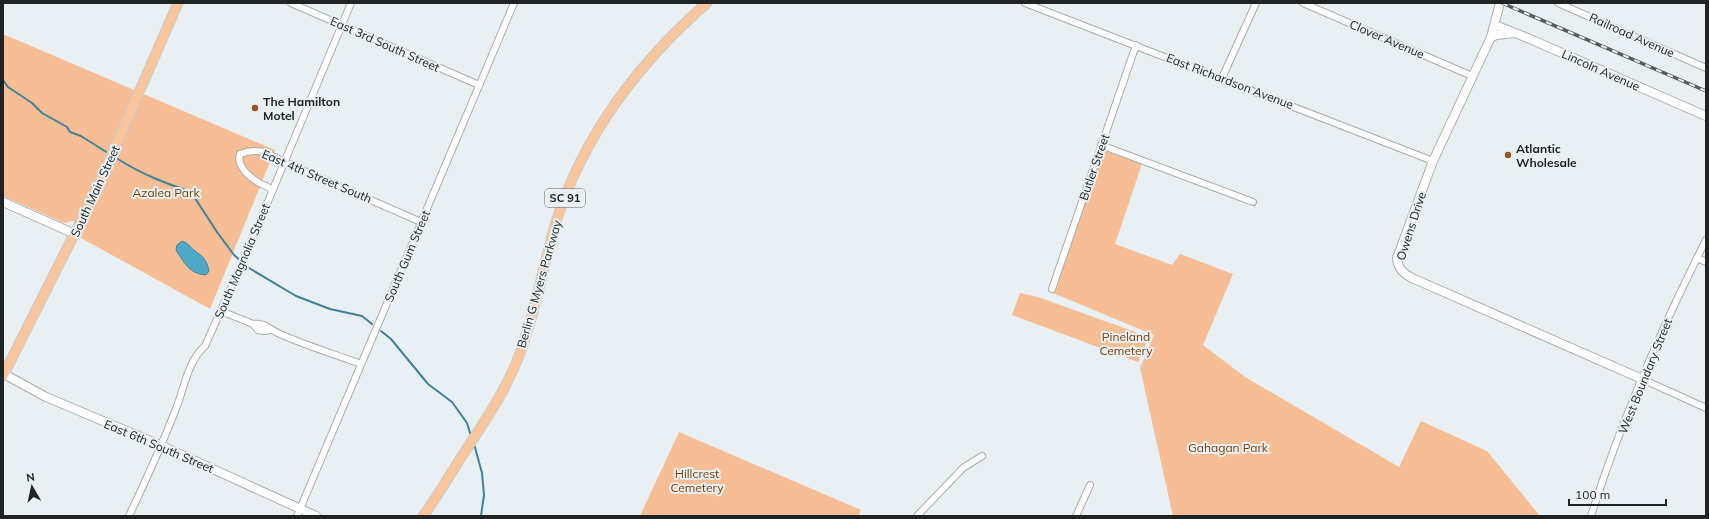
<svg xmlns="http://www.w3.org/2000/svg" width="1709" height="519" font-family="Mulish,sans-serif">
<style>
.green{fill:#f7bd95}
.water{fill:#4ea9c9;stroke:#408198}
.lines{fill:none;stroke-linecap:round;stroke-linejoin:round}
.stream{stroke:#408198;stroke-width:2}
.street-casing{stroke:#a7aeb0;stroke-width:8}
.secondary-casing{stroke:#a7aeb0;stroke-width:10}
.primary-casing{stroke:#c9caca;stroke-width:11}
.street{stroke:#fff;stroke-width:6}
.secondary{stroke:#fff;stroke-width:8}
.primary{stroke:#f9c59d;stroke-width:9}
.rail-casing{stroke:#575b5d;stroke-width:3.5}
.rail{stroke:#e9f0f3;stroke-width:2;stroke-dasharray:6;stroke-linecap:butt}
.poi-dot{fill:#975621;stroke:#e9f0f3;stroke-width:1.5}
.labels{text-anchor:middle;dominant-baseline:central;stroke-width:4;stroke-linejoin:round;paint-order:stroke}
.shield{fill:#e9f0f3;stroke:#5c6062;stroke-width:1}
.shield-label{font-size:11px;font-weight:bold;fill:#202324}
.street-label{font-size:12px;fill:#202324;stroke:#e9f0f3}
.poi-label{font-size:12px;font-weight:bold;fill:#202324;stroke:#e9f0f3;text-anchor:start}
.park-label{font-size:12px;fill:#783d03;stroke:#e9f0f3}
</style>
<rect width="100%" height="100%" fill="#e9f0f3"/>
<g class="green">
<path d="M 3,34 L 275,150 L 210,309 L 81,238 L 84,226 L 73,221 L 64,223 L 3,196 Z"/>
<path d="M 1103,150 L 1142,164 L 1115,244 L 1172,265 L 1180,254 L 1233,274 L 1203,345 L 1245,377 L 1399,467 L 1421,421 L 1487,451 L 1540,516 L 1173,516 L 1140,368 L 1154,335 L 1048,291 Z"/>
<path d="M 1020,293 L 1038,297 L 1149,337 L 1138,362 L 1012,315 Z"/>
<path d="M 679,432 L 861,510 L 858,516 L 640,516 Z"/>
</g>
<path class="water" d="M 182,241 C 188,243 190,247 195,251 C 204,257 207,261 209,271 L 206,275 C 189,274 184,262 176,250 L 177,245 Z"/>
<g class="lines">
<g class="stream">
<path d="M 3,80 L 8,87 L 32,103 L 42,113 L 67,127 L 70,132 L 81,136 L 108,153"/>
<path d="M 118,159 C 141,174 165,183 191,192 L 217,232 L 234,255 L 249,268 L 296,296 L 330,309 L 362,316 L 372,324"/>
<path d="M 381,331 L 391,339 L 428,384 L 452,402 L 467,423 L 471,436"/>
<path d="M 474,444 L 482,473 L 484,495 L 481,516"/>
</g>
<g class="street-casing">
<g id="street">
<path d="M 291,3 L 479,85"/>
<path d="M 1025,3 L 1433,161"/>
<path d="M 1303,3 L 1472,76"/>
<path d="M 1558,3 L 1706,68"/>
<path d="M 1222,78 L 1256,3"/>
<path d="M 1101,145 L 1253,202"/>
<path d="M 272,191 C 269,186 266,186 261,184 C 251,178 236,167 240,154 C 258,147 268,153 284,162 L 421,222"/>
<path d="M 1697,258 L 1706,262"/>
<path d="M 1052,289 L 1136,45"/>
<path d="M 221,311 L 253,324 L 258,330 L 264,331 L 270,330"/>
<path d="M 253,324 C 265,322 270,330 280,334 C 307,346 334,354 361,364"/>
<path d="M 1642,379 L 1706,408"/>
<path d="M 129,516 C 146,480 163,443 177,406 C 185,385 188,361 205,346 L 246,254 L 351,3"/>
<path d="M 297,516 L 514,3"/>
<path d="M 917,516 L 963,468 L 982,456"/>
<path d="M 1076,516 L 1090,485"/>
<path d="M 1591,516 C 1621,421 1661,329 1706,240"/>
</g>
</g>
<g class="secondary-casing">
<g id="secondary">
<path d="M 1500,3 L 1491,37 L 1433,161 L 1397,258 C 1398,269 1403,273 1412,278 L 1642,379"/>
<path d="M 1495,25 L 1530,39 L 1706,116"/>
<path d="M 1491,37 L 1497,35 L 1514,33"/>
<path d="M 3,202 L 75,234"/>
<path d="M 4,374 L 46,397 L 160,445 L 316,516"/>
</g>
</g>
<g class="primary-casing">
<g id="primary">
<path d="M 3,376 L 95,193 L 178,3"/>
<path d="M 423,516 C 438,496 450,474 464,453 C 485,421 507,389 520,353 C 536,311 543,265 556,222 C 583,136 639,62 707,3"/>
</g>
</g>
<use href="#street" class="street"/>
<use href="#secondary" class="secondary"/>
<use href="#primary" class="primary"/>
<g class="rail-casing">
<path id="rail" d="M 1502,3 L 1706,91"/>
</g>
<use href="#rail" class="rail"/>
</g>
<g class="poi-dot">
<circle cx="255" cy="108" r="4"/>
<circle cx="1508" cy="155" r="4"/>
</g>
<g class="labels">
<rect class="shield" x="545" y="189" width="40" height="18" rx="3"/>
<g class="shield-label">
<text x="565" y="198">SC 91</text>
</g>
<g class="street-label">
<text transform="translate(1632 35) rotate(24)">Railroad Avenue</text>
<text transform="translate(1387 39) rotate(23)">Clover Avenue</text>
<text transform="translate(385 44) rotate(24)">East 3rd South Street</text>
<text transform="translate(1601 70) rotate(24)">Lincoln Avenue</text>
<text transform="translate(1230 81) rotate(21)">East Richardson Avenue</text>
<text transform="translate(1094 167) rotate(-71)">Butler Street</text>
<text transform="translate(317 176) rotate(23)">East 4th Street South</text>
<text transform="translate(95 191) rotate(-65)">South Main Street</text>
<text transform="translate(1411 226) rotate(-72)">Owens Drive</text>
<text transform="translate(407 256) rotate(-67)">South Gum Street</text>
<text transform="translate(242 261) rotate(-67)">South Magnolia Street</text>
<text transform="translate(539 284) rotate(-74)">Berlin G Myers Parkway</text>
<text transform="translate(1645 376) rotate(-68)">West Boundary Street</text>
<text transform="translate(159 446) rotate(23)">East 6th South Street</text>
</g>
<g class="poi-label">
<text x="263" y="101">The Hamilton<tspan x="263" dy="14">Motel</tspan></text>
<text x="1516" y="148">Atlantic<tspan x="1516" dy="14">Wholesale</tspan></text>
</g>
<g class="park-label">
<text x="166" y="192">Azalea Park</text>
<text x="1126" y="336">Pineland<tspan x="1126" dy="14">Cemetery</tspan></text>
<text x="1228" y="447">Gahagan Park</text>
<text x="697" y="473">Hillcrest<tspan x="697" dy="14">Cemetery</tspan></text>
</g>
</g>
<rect width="1709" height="519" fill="none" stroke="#202324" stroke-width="8"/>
<g transform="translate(32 487) rotate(351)" stroke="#e9f0f3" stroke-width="3" paint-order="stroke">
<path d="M0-3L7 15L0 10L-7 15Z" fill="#202324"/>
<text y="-6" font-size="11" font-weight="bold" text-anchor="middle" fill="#202324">N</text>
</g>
<path d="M1569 499v6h97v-6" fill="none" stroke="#202324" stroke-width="2"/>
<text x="1575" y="499" font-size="12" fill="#202324" stroke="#e9f0f3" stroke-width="3" paint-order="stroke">100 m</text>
</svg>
